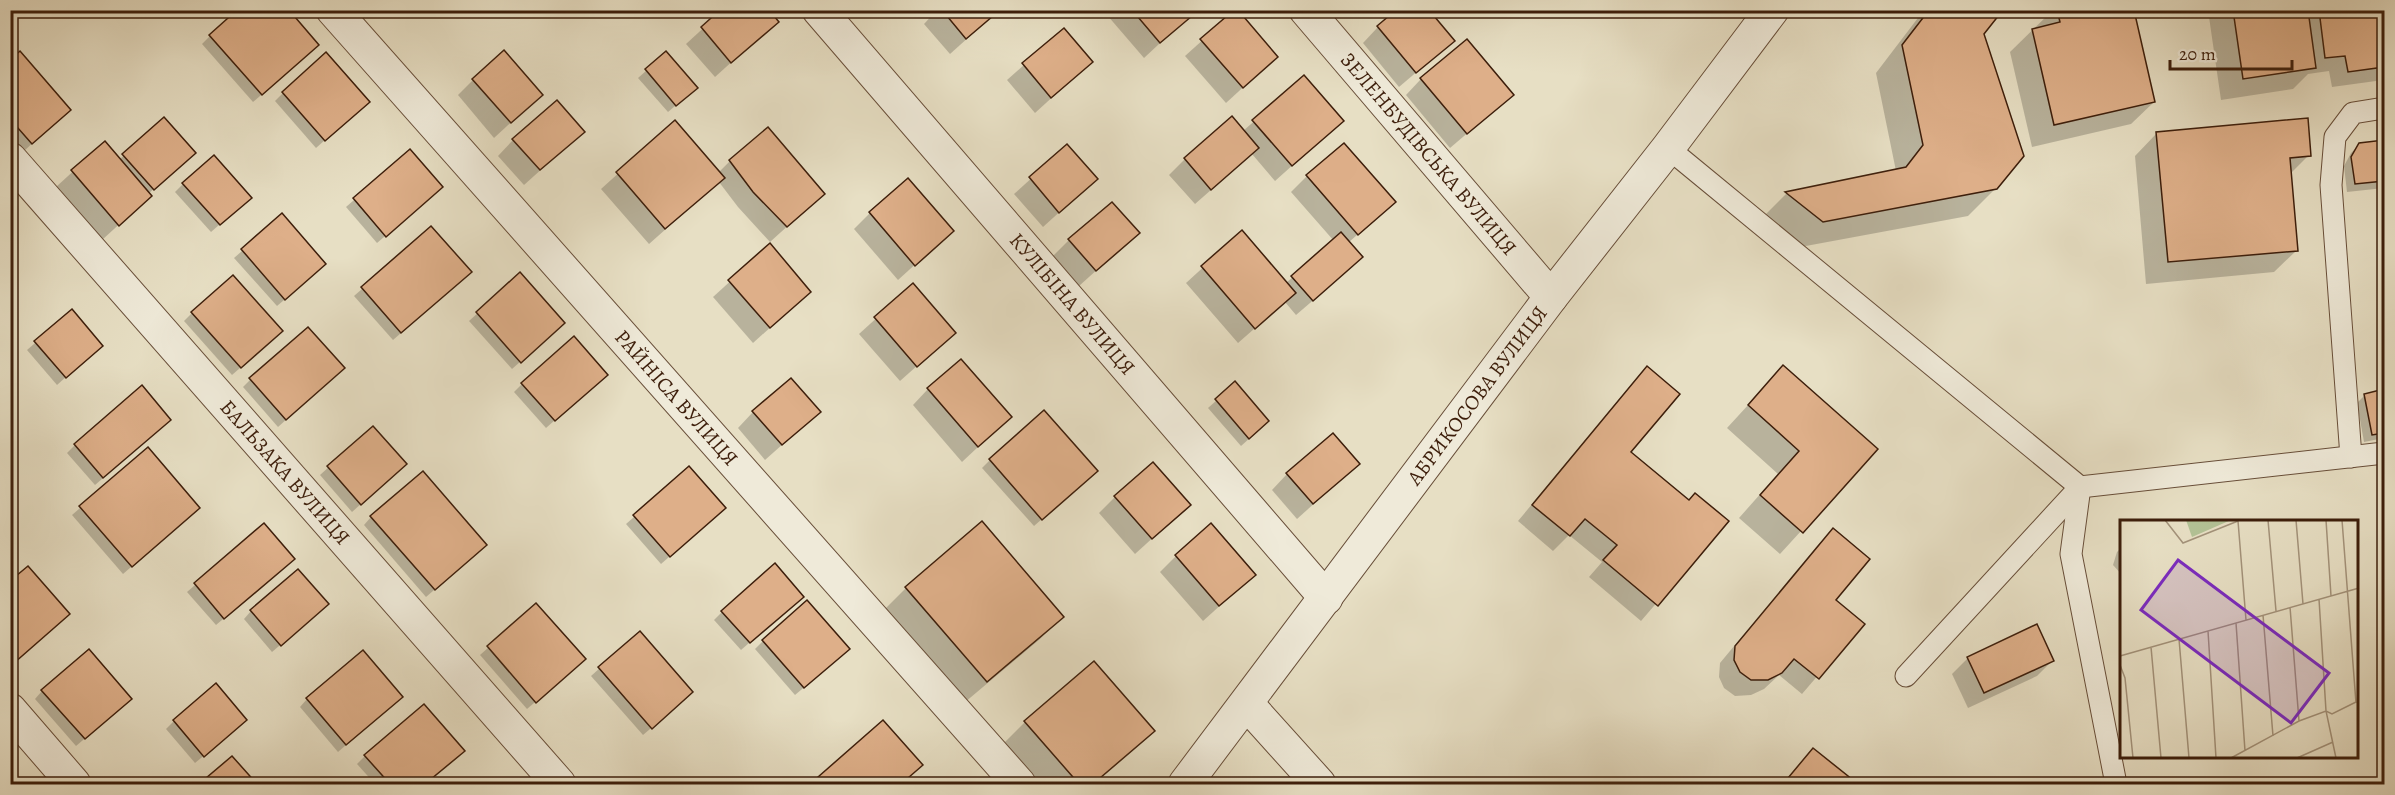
<svg xmlns="http://www.w3.org/2000/svg" width="2395" height="795" font-family="Alegreya,serif">
<style>
.shadow{fill:#0003}
.building{fill:#deaf89;stroke:#3d1e0b;stroke-width:1.5}
.lines{fill:none;stroke-linecap:round;stroke-linejoin:round}
.service-casing{stroke:#684e39;stroke-width:23}
.minor-casing{stroke:#684e39;stroke-width:35}
.service{stroke:#efead9;stroke-width:21}
.minor{stroke:#efead9;stroke-width:33}
.labels{text-anchor:middle;dominant-baseline:central;stroke-width:4.5;stroke-linejoin:round;paint-order:stroke}
.street-label{font-size:21px;fill:#3d1e0b;stroke:#efead9}
.inset-road{fill:none;stroke:#a3927a;stroke-width:1.5}
.view{fill:#7b2cbf;fill-opacity:0.15;stroke:#7b2cbf;stroke-width:3}
.inset-edge{fill:none;stroke:#3d1e0b;stroke-width:3}
</style>
<rect width="100%" height="100%" fill="#e7dfc4"/>
<filter id="stains"><feTurbulence type="fractalNoise" baseFrequency=".00333" numOctaves="4"/><feColorMatrix values="0 0 0 0 .2 0 0 0 0 .09 0 0 0 0 .02 0 0 0 .5 -.17"/></filter>
<radialGradient id="worn" r=".72"><stop offset=".6" stop-color="#630" stop-opacity="0"/><stop offset="1" stop-color="#630" stop-opacity=".3"/></radialGradient>
<g class="shadow">
<path d="M 723,10 L 776,22 L 715,77 L 686,44 Z"/>
<path d="M 937,10 L 999,10 L 950,54 L 924,24 Z"/>
<path d="M 1112,10 L 1185,10 L 1189,16 L 1144,58 L 1107,15 Z"/>
<path d="M 1236,10 L 1276,57 L 1226,103 L 1185,56 Z"/>
<path d="M 1924,10 L 2001,10 L 1982,34 L 1996,188 L 1968,216 L 1795,248 L 1760,220 L 1786,194 L 1896,171 L 1876,73 Z"/>
<path d="M 2053,10 L 2110,10 L 2154,102 L 2131,124 L 2032,147 L 2010,52 Z"/>
<path d="M 2208,10 L 2384,10 L 2384,72 L 2376,81 L 2332,87 L 2329,71 L 2308,74 L 2293,89 L 2221,100 Z"/>
<path d="M 1378,27 L 1453,41 L 1399,87 L 1363,43 Z"/>
<path d="M 1064,30 L 1091,62 L 1035,113 L 1007,80 Z"/>
<path d="M 210,36 L 309,53 L 253,102 L 202,44 Z"/>
<path d="M 666,53 L 688,95 L 668,112 L 638,78 Z"/>
<path d="M 10,62 L 61,117 L 24,151 L 10,136 Z"/>
<path d="M 1304,78 L 1342,121 L 1275,181 L 1252,154 L 1195,204 L 1169,175 L 1185,159 L 1243,131 Z"/>
<path d="M 1421,79 L 1512,95 L 1450,148 L 1406,95 Z"/>
<path d="M 473,80 L 541,95 L 494,138 L 458,95 Z"/>
<path d="M 283,93 L 360,109 L 316,148 L 275,101 Z"/>
<path d="M 164,119 L 186,161 L 148,194 L 150,196 L 102,240 L 56,187 L 104,143 L 119,160 Z"/>
<path d="M 675,122 L 718,173 L 730,161 L 823,194 L 770,242 L 738,207 L 719,182 L 649,244 L 601,189 Z"/>
<path d="M 583,132 L 524,185 L 498,156 L 513,140 Z"/>
<path d="M 2157,133 L 2309,155 L 2290,174 L 2297,250 L 2274,272 L 2146,284 L 2135,156 Z"/>
<path d="M 2384,142 L 2384,188 L 2347,192 L 2344,166 L 2351,153 L 2360,144 Z"/>
<path d="M 1067,146 L 1096,179 L 1043,227 L 1014,194 Z"/>
<path d="M 410,151 L 433,195 L 377,243 L 346,207 Z"/>
<path d="M 1307,176 L 1394,202 L 1348,243 L 1345,273 L 1296,315 L 1285,302 L 1238,343 L 1186,283 L 1242,232 L 1286,283 L 1334,241 L 1291,192 Z"/>
<path d="M 183,184 L 242,205 L 211,232 L 175,192 Z"/>
<path d="M 870,213 L 952,231 L 898,280 L 854,229 Z"/>
<path d="M 282,216 L 317,272 L 277,306 L 234,258 Z"/>
<path d="M 431,228 L 462,280 L 393,340 L 354,296 Z"/>
<path d="M 1138,233 L 1079,286 L 1053,256 L 1069,240 Z"/>
<path d="M 769,246 L 793,307 L 753,343 L 713,297 Z"/>
<path d="M 520,275 L 555,331 L 512,369 L 469,321 Z"/>
<path d="M 913,285 L 954,333 L 900,381 L 859,334 Z"/>
<path d="M 72,311 L 93,353 L 57,385 L 27,350 Z"/>
<path d="M 192,313 L 273,339 L 232,375 L 184,321 Z"/>
<path d="M 1783,367 L 1876,449 L 1780,554 L 1739,518 L 1778,474 L 1727,428 Z"/>
<path d="M 1648,368 L 1629,452 L 1689,502 L 1727,521 L 1641,621 L 1589,577 L 1602,562 L 1569,535 L 1553,551 L 1518,521 L 1632,384 Z"/>
<path d="M 335,376 L 278,427 L 243,387 L 250,380 Z"/>
<path d="M 598,382 L 546,428 L 514,392 L 522,384 Z"/>
<path d="M 1235,384 L 1260,429 L 1241,446 L 1208,408 Z"/>
<path d="M 928,389 L 1010,417 L 962,462 L 913,405 Z"/>
<path d="M 2384,391 L 2384,438 L 2364,442 L 2357,403 L 2365,395 Z"/>
<path d="M 753,412 L 819,412 L 765,460 L 738,428 Z"/>
<path d="M 161,428 L 95,485 L 67,453 L 75,445 Z"/>
<path d="M 372,428 L 397,472 L 352,512 L 320,475 Z"/>
<path d="M 148,449 L 190,516 L 123,574 L 72,515 Z"/>
<path d="M 990,460 L 1088,479 L 1034,526 L 982,468 Z"/>
<path d="M 1358,464 L 1297,519 L 1272,490 L 1287,474 Z"/>
<path d="M 689,469 L 716,516 L 661,564 L 626,524 Z"/>
<path d="M 1115,497 L 1189,505 L 1135,554 L 1099,513 Z"/>
<path d="M 371,517 L 477,553 L 426,597 L 364,525 Z"/>
<path d="M 264,525 L 285,567 L 216,625 L 187,592 Z"/>
<path d="M 1833,530 L 1834,600 L 1862,624 L 1802,694 L 1779,675 L 1764,689 L 1751,695 L 1735,696 L 1724,688 L 1719,677 L 1720,663 L 1817,546 Z"/>
<path d="M 2122,547 L 2122,575 L 2113,565 L 2117,552 Z"/>
<path d="M 1176,556 L 1254,575 L 1203,621 L 1160,572 Z"/>
<path d="M 906,588 L 1062,616 L 1040,639 L 964,703 L 884,610 Z"/>
<path d="M 794,604 L 741,650 L 714,620 L 722,612 Z"/>
<path d="M 536,605 L 576,667 L 527,709 L 480,655 Z"/>
<path d="M 251,611 L 319,612 L 272,652 L 244,619 Z"/>
<path d="M 639,633 L 684,700 L 643,735 L 591,676 Z"/>
<path d="M 763,641 L 840,657 L 795,695 L 755,649 Z"/>
<path d="M 1968,658 L 2052,661 L 2037,676 L 1968,708 L 1952,674 Z"/>
<path d="M 42,691 L 122,707 L 76,746 L 35,699 Z"/>
<path d="M 307,699 L 393,704 L 338,752 L 300,707 Z"/>
<path d="M 174,721 L 237,728 L 195,763 L 166,729 Z"/>
<path d="M 1025,722 L 1153,731 L 1094,784 L 1038,784 L 1003,744 Z"/>
<path d="M 1813,750 L 1855,784 L 1782,784 Z"/>
<path d="M 365,756 L 455,758 L 424,784 L 375,784 L 357,764 Z"/>
<path d="M 232,758 L 255,784 L 201,784 Z"/>
<path d="M 913,773 L 900,784 L 812,784 L 819,778 Z"/>
</g>
<g class="building">
<path d="M 237,10 L 289,10 L 319,45 L 262,95 L 209,35 Z"/>
<path d="M 720,10 L 769,10 L 779,22 L 731,63 L 701,27 Z"/>
<path d="M 942,10 L 1000,10 L 966,39 Z"/>
<path d="M 1132,10 L 1187,10 L 1192,16 L 1160,43 Z"/>
<path d="M 1234,10 L 1238,10 L 1278,57 L 1243,88 L 1200,39 Z"/>
<path d="M 1396,10 L 1429,10 L 1455,41 L 1416,73 L 1377,26 Z"/>
<path d="M 1929,10 L 2003,10 L 1984,34 L 2024,156 L 1997,189 L 1823,222 L 1785,192 L 1906,167 L 1923,145 L 1902,45 Z"/>
<path d="M 2057,10 L 2134,10 L 2155,102 L 2054,125 L 2032,29 L 2060,22 Z"/>
<path d="M 2233,10 L 2308,10 L 2316,68 L 2243,79 Z"/>
<path d="M 2319,10 L 2384,10 L 2384,67 L 2348,72 L 2345,56 L 2325,58 Z"/>
<path d="M 1064,28 L 1093,62 L 1051,98 L 1022,63 Z"/>
<path d="M 1467,39 L 1514,95 L 1467,134 L 1420,78 Z"/>
<path d="M 504,50 L 543,95 L 511,123 L 472,79 Z"/>
<path d="M 20,51 L 71,110 L 32,144 L 10,119 L 10,60 Z"/>
<path d="M 666,51 L 698,88 L 676,106 L 645,69 Z"/>
<path d="M 326,52 L 370,102 L 325,141 L 282,92 Z"/>
<path d="M 1304,75 L 1344,121 L 1292,166 L 1252,120 Z"/>
<path d="M 557,100 L 585,132 L 540,170 L 512,139 Z"/>
<path d="M 1232,116 L 1259,148 L 1211,190 L 1184,158 Z"/>
<path d="M 164,117 L 196,153 L 154,190 L 122,154 Z"/>
<path d="M 2308,118 L 2311,156 L 2290,158 L 2298,251 L 2168,262 L 2156,132 Z"/>
<path d="M 675,120 L 725,178 L 665,229 L 616,172 Z"/>
<path d="M 768,127 L 825,194 L 787,227 L 753,192 L 729,160 Z"/>
<path d="M 2384,140 L 2384,181 L 2355,184 L 2351,157 L 2359,143 Z"/>
<path d="M 105,141 L 152,196 L 119,226 L 71,170 Z"/>
<path d="M 1344,143 L 1396,202 L 1358,235 L 1306,175 Z"/>
<path d="M 1067,144 L 1098,179 L 1059,213 L 1029,177 Z"/>
<path d="M 410,149 L 443,187 L 386,237 L 353,198 Z"/>
<path d="M 214,155 L 252,198 L 220,225 L 182,183 Z"/>
<path d="M 908,178 L 954,231 L 915,266 L 869,212 Z"/>
<path d="M 1112,202 L 1140,233 L 1096,271 L 1068,239 Z"/>
<path d="M 282,213 L 326,264 L 285,300 L 241,249 Z"/>
<path d="M 431,226 L 472,272 L 401,333 L 361,287 Z"/>
<path d="M 1242,230 L 1296,293 L 1255,329 L 1201,266 Z"/>
<path d="M 1341,232 L 1363,257 L 1313,301 L 1291,276 Z"/>
<path d="M 770,243 L 811,292 L 770,328 L 728,280 Z"/>
<path d="M 520,272 L 565,323 L 521,363 L 476,312 Z"/>
<path d="M 233,275 L 283,331 L 241,368 L 191,312 Z"/>
<path d="M 913,283 L 956,333 L 917,367 L 874,317 Z"/>
<path d="M 72,309 L 103,346 L 66,378 L 34,341 Z"/>
<path d="M 308,327 L 345,368 L 286,420 L 249,378 Z"/>
<path d="M 574,336 L 608,375 L 555,421 L 521,383 Z"/>
<path d="M 961,359 L 1012,417 L 978,447 L 927,388 Z"/>
<path d="M 1783,365 L 1878,449 L 1803,533 L 1760,495 L 1799,451 L 1748,405 Z"/>
<path d="M 1647,366 L 1680,394 L 1631,452 L 1689,500 L 1695,493 L 1729,521 L 1658,606 L 1603,560 L 1617,545 L 1585,519 L 1570,536 L 1532,505 Z"/>
<path d="M 791,378 L 821,412 L 782,445 L 752,411 Z"/>
<path d="M 1235,381 L 1269,421 L 1249,439 L 1215,399 Z"/>
<path d="M 142,385 L 171,420 L 103,478 L 74,444 Z"/>
<path d="M 2384,389 L 2384,433 L 2372,435 L 2364,394 Z"/>
<path d="M 1044,410 L 1098,471 L 1042,520 L 989,459 Z"/>
<path d="M 373,426 L 407,464 L 361,505 L 327,466 Z"/>
<path d="M 1333,433 L 1360,464 L 1313,504 L 1286,473 Z"/>
<path d="M 148,447 L 200,508 L 132,567 L 79,506 Z"/>
<path d="M 1153,462 L 1191,505 L 1152,539 L 1114,496 Z"/>
<path d="M 689,466 L 726,508 L 670,557 L 633,515 Z"/>
<path d="M 423,471 L 487,545 L 435,590 L 370,516 Z"/>
<path d="M 982,521 L 1064,617 L 987,682 L 905,587 Z"/>
<path d="M 264,523 L 295,559 L 224,619 L 194,583 Z"/>
<path d="M 1211,523 L 1256,575 L 1219,606 L 1175,555 Z"/>
<path d="M 1833,528 L 1870,559 L 1836,600 L 1865,624 L 1819,679 L 1794,659 L 1782,673 L 1768,680 L 1751,680 L 1740,672 L 1734,660 L 1735,646 Z"/>
<path d="M 775,563 L 804,597 L 750,643 L 721,611 Z"/>
<path d="M 28,566 L 70,614 L 14,663 L 10,659 L 10,581 Z"/>
<path d="M 298,569 L 329,604 L 281,646 L 250,610 Z"/>
<path d="M 807,600 L 850,649 L 804,688 L 762,640 Z"/>
<path d="M 536,603 L 586,659 L 536,703 L 487,646 Z"/>
<path d="M 2037,624 L 2054,661 L 1984,693 L 1967,657 Z"/>
<path d="M 640,631 L 693,692 L 652,729 L 598,667 Z"/>
<path d="M 89,649 L 132,699 L 85,739 L 41,690 Z"/>
<path d="M 363,650 L 403,697 L 346,745 L 306,698 Z"/>
<path d="M 1094,661 L 1155,731 L 1093,784 L 1079,784 L 1024,721 Z"/>
<path d="M 216,683 L 247,720 L 204,757 L 173,720 Z"/>
<path d="M 424,704 L 465,751 L 425,784 L 390,784 L 364,755 Z"/>
<path d="M 883,720 L 923,765 L 901,784 L 825,784 L 818,777 Z"/>
<path d="M 1813,748 L 1858,784 L 1783,784 Z"/>
<path d="M 232,756 L 257,784 L 199,784 Z"/>
</g>
<g class="lines">
<g class="service-casing">
<g id="service">
<path d="M 1668,148 L 2080,487 L 2071,554 L 2116,784"/>
<path d="M 2351,457 L 2331,185 L 2335,137 L 2353,113 L 2384,108"/>
<path d="M 1906,676 L 2080,487 L 2384,453"/>
</g>
</g>
<g class="minor-casing">
<g id="minor">
<path id="s1" d="M 333,10 L 1019,784"/>
<path id="s2" d="M 819,10 L 1326,598"/>
<path id="s3" d="M 1306,10 L 1551,297"/>
<path id="s4" d="M 10,159 L 559,784"/>
<path d="M 1247,704 L 1319,784"/>
<path d="M 10,710 L 74,784"/>
<path id="s5" d="M 1185,784 L 1551,297 L 1668,148 L 1772,10"/>
</g>
</g>
<use href="#service" class="service"/>
<use href="#minor" class="minor"/>
</g>
<g class="labels">
<g class="street-label">
<text stroke="none"><textPath href="#s3" startOffset="189">ЗЕЛЕНБУДІВСЬКА ВУЛИЦЯ</textPath></text>
<text stroke="none"><textPath href="#s2" startOffset="388">КУЛІБІНА ВУЛИЦЯ</textPath></text>
<text stroke="none"><textPath href="#s5" startOffset="486">АБРИКОСОВА ВУЛИЦЯ</textPath></text>
<text stroke="none"><textPath href="#s1" startOffset="518">РАЙНІСА ВУЛИЦЯ</textPath></text>
<text stroke="none"><textPath href="#s4" startOffset="417">БАЛЬЗАКА ВУЛИЦЯ</textPath></text>
</g>
</g>
<g transform="translate(2120 520)">
<rect width="238" height="238" fill="#e7dfc4"/>
<path d="M 66,0 L 111,0 L 72,17 Z" fill="#b3c296"/>
<path class="inset-road" d="M 45,0 L 63,23 L 118,1M 148,0 L 156,91M 176,0 L 183,84M 206,0 L 211,76M 222,0 L 236,183M 118,1 L 126,100M 199,79 L 206,191 L 216,238M 170,87 L 179,201M 143,95 L 153,216M 116,103 L 125,231M 88,111 L 96,238M 59,119 L 69,238M 31,127 L 41,238M 0,136 L 239,68M 0,145 L 5,158 L 13,238M 111,238 L 179,201 L 206,191 L 212,194 L 236,182M 177,238 L 213,222"/>
<path class="view" d="M 58,40 L 209,153 L 171,203 L 21,90 Z"/>
<rect width="238" height="238" class="inset-edge"/>
</g>
<rect width="2395" height="795" fill="none" stroke="#e7dfc4" stroke-width="36"/>
<rect x="12" y="12" width="2371" height="771" fill="none" stroke="#3d1e0b" stroke-width="3"/>
<rect x="18" y="18" width="2359" height="759" fill="none" stroke="#3d1e0b" stroke-width="1.5"/>
<path d="M2170 60v9h122v-9" fill="none" stroke="#3d1e0b" stroke-width="3"/>
<text x="2179" y="60" font-size="18" fill="#3d1e0b" stroke="#efead9" stroke-width="4.5" paint-order="stroke">20 m</text>
<rect width="100%" height="100%" filter="url(#stains)"/>
<rect width="100%" height="100%" fill="url(#worn)"/>
</svg>
